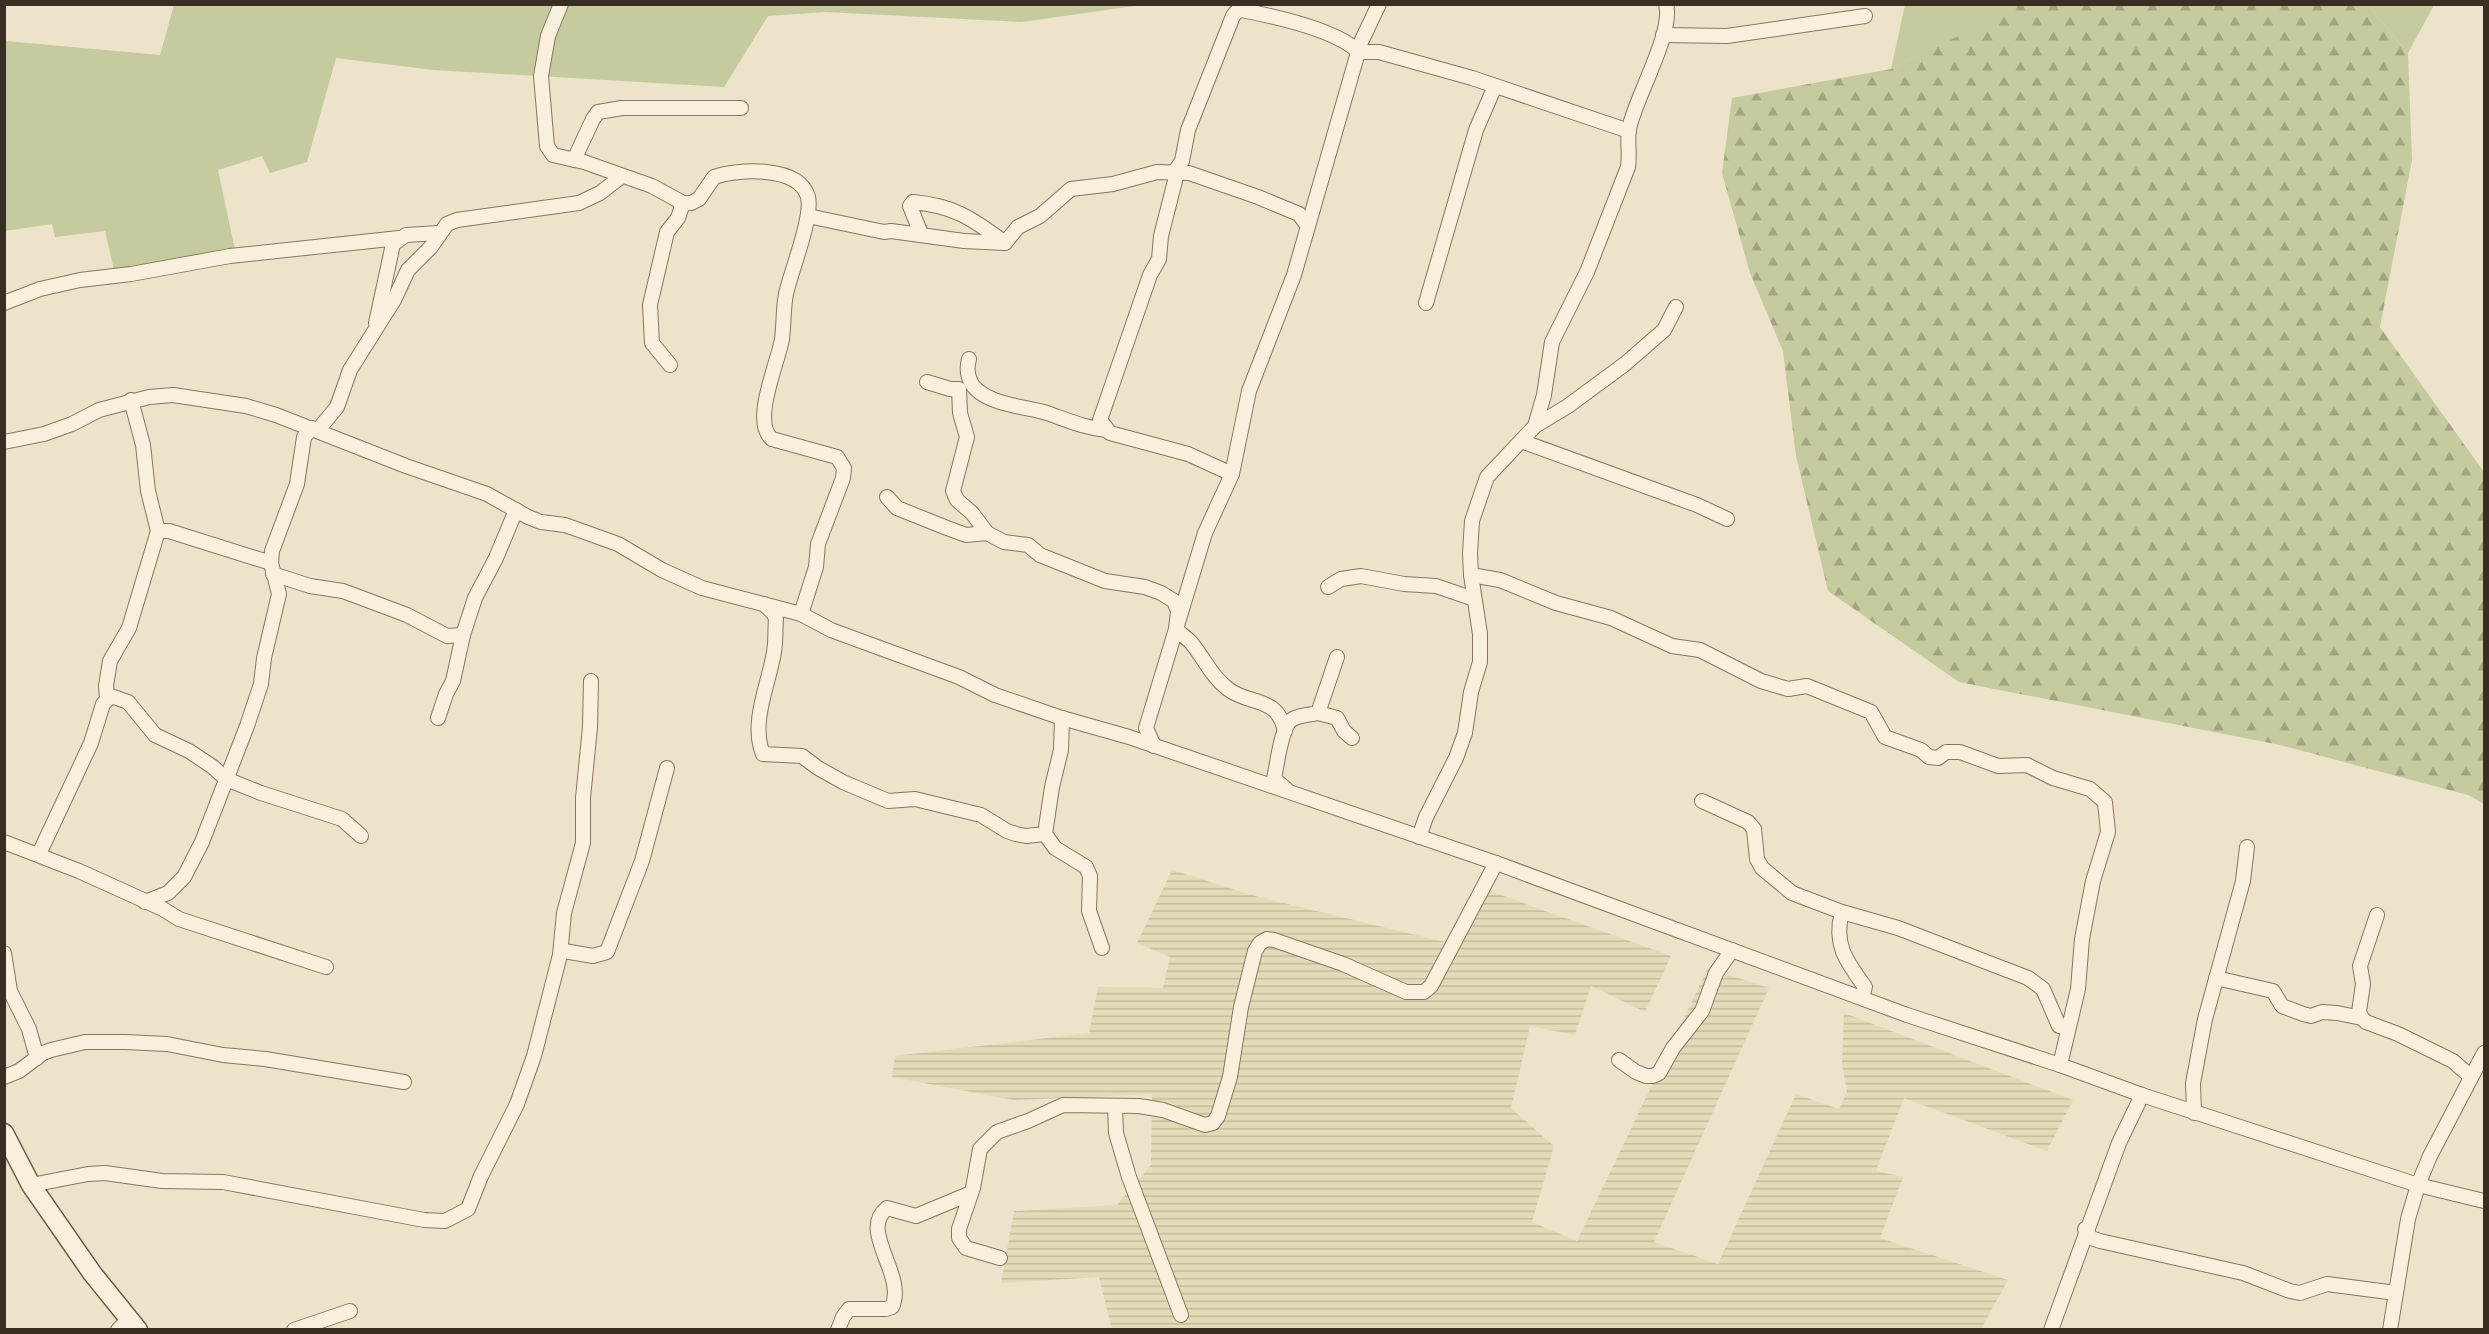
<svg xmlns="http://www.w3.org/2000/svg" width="2489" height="1334" font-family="Lora,serif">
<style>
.farmland{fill:url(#farmland-rules)}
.grass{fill:#c5cb9e}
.forest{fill:url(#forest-firs)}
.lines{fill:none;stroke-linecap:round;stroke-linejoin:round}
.street-casing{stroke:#89755f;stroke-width:16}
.secondary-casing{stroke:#6b5642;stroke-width:21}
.street{stroke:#f8f0dd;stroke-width:14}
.secondary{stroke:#f8f0dd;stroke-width:18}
</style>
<defs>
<pattern id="farmland-rules" width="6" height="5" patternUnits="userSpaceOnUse" patternTransform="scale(1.5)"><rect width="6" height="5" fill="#e2dbb7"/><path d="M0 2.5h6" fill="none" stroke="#c3bc9d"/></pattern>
<pattern id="forest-firs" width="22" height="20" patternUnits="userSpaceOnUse" patternTransform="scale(1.5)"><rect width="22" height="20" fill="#c5cb9e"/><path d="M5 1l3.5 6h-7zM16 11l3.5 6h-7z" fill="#a1a580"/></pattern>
</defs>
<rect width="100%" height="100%" fill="#ede2ca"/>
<path class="farmland" d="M 1172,870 L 1255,896 L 1445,942 L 1479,887 L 1671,956 L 1645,1012 L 1591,986 L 1575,1035 L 1530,1026 L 1511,1108 L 1554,1146 L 1532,1222 L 1577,1241 L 1708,968 L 1769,988 L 1654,1242 L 1718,1264 L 1796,1094 L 1839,1109 L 1847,1092 L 1842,1064 L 1844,1013 L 2073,1100 L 2047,1151 L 1904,1098 L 1879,1162 L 1876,1171 L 1903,1177 L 1880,1238 L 2008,1280 L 1981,1329 L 1112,1330 L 1099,1277 L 1001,1283 L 1014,1211 L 1117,1205 L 1151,1165 L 1152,1094 L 1014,1100 L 892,1077 L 895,1056 L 1089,1033 L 1098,987 L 1163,988 L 1170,957 L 1137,943 Z"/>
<g class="grass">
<path d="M 174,5 L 1134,5 L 1134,6 L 1022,22 L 825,12 L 768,16 L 724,87 L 434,70 L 336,58 L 307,162 L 270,173 L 262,156 L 218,170 L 235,250 L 114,270 L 105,231 L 55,237 L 52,224 L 5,231 L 5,41 L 160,55 Z"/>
<path d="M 1905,5 L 2001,5 L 1990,21 L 1891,69 Z"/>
<path d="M 2368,5 L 2434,5 L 2408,53 Z"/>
</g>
<path class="forest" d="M 2001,5 L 2368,5 L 2408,53 L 2412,160 L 2380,327 L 2484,472 L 2484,804 L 2468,795 L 2280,745 L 1959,682 L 1828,591 L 1796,456 L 1783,351 L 1750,273 L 1722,173 L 1732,98 L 1891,69 L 1989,21 Z"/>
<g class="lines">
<g class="street-casing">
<g id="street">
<path d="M 561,4 L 548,36 L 541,76 L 547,146 L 553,155 L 584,162 L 652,186 L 683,203 L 691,203 L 699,199 L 714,177 C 737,169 799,165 808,197 C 813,217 791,271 786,294 C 783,309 784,324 782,339 C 778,363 751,422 772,439 L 837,457 L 844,468 L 843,478 L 818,544 L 816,567 L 801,614"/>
<path d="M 1663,35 L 1727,36 L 1865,16"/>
<path d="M 574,160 L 593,119 L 598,112 L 622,108 L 741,108"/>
<path d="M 1174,173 L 1182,161 L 1188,130 L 1233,16 L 1236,12 L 1241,10 C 1273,16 1335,29 1359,52 L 1379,52 L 1472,78 L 1629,131"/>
<path d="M 1177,173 L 1161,236 L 1159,259 L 1150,275 L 1100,420 L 1110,433 L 1188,454 L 1232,474"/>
<path d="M 808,216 L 884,232 L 891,231 L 964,241 L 1005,243"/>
<path d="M 921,234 L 910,206 L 913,202 C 955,206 971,218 1004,242"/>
<path d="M 1005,243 L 1018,227 L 1040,216 L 1071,189 L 1113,184 L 1157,172 L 1189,173 L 1258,197 L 1299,214 L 1307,225"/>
<path d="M 4,303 L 40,289 L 80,280 L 131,274 L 230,256 L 399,238"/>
<path d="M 1426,303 L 1476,130 L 1495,86"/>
<path d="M 376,323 L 393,244 L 406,235 L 439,233"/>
<path d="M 969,359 C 966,369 968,382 976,389 C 992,405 1027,407 1047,413 C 1067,420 1085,428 1106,430"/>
<path d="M 670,365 L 652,343 L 650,305 L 667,232 L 678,218 L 683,203"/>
<path d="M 927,382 L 950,389 L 959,389 L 960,413 L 967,437 L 953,491 L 957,500 L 972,513 L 987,533 L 1004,542 L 1028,545 L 1040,555 L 1105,581 L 1145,587 L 1161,593 L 1174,601 L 1178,611 L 1176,629 C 1181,635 1189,639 1193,645 C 1205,660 1212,677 1228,689 C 1250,706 1277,695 1285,731"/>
<path d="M 1535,426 L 1544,395 L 1552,342 L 1587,272 L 1628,167 C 1630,154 1627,141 1629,129 C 1635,98 1674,33 1666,4"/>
<path d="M 318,430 L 337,407 L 350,370 L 394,300 L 408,270 L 431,247 L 447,224 L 457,220 L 579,203 L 600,193 L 622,176"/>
<path d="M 1521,441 L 1697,505 L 1727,519"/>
<path d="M 4,442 L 44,434 L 72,424 L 99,410 L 149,397 L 173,395 L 246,406 L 276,415 L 406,466 L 487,494 L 528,517 L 541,522 L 565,525 L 618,544 L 662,570 L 702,588 L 801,614 L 831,630 L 959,677 L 995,695 L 1062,718 L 1129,737 L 1496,863 L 1907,1015 L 2060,1065 L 2142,1095 L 2418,1185 L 2484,1201"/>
<path d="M 887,497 L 897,508 L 947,528 L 966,535 L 987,533"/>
<path d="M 158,531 L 169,531 L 271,563"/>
<path d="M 273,574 L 310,586 L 343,591 L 407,615 L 447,636 L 463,635"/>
<path d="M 1471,575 L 1500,580 L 1556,603 L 1611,618 L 1672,646 L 1700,650 L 1761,681 L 1788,689 L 1807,686 L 1871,712 L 1885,737 L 1921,750 L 1929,757 L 1938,758 L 1946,752 L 1960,752 L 1998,766 L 2027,765 L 2053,778 L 2090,789 L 2105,802 L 2108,832 L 2093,881 L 2082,939 L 2078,989 L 2060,1065"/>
<path d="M 1328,587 L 1341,579 L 1361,576 L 1404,584 L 1436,586 L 1474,599"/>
<path d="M 764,604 L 774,614 L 776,619 C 775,630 776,641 774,652 C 769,684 750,722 763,754 L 802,756 L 818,768 L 843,782 L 888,801 L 915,799 L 981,815 L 1007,831 L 1016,834 L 1026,836 L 1045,834"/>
<path d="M 107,698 L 106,686 L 110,661 L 129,628 L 158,531 L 148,491 L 143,445 L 131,400"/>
<path d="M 1318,713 L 1337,718 L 1344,731 L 1352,738"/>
<path d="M 438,718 L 446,694 L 453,681 L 463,635 L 475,598 L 496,558 L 516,510"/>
<path d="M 1062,718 L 1061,750 L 1052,787 L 1045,834 L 1055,848 L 1086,867 L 1090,876 L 1089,911 L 1102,948"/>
<path d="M 1154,746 L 1146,728 L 1205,533 L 1232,474 L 1249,391 L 1294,275 L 1361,42 L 1379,4"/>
<path d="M 1286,789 L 1274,779 C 1277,765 1281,730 1290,721 C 1297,715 1309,715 1318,713 L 1337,657"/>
<path d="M 1702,801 L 1748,822 L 1754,829 L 1757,859 L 1762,868 L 1792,893 L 1842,912 L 1898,928 L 2028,978 L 2043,989 L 2059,1026 L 2068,1028"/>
<path d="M 1419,837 L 1426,817 L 1456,758 L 1465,733 L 1471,692 L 1480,662 L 1480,634 L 1471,575 L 1470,553 L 1472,521 L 1487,477 L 1535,426 L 1568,406 L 1625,364 L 1664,330 L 1676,307"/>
<path d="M 4,842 L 79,871 L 163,909 L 179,919 L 326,967"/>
<path d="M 39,854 L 91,743 L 103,704 L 111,696 L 128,702 L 155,735 L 189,751 L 213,767 L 226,779 L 261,793 L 342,819 L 361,836"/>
<path d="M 145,902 L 168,893 L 184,877 L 202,842 L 247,726 L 261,684 L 264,658 L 279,594 L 271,563 L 272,551 L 297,484 L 304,437 L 312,428"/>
<path d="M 1842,912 C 1833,945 1847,962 1865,987 L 1862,997"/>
<path d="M 2377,915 L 2360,966 L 2363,984 L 2359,1012 L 2362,1018 L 2366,1022 L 2398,1034 L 2453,1061 L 2471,1077"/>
<path d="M 4,953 L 10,991 L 29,1029 L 37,1058"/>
<path d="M 560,955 L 564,913 L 583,843 L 583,798 L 590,727 L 591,681"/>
<path d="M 2216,978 L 2273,991 L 2282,1006 L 2303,1014 L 2311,1016 L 2322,1012 L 2337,1013 L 2362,1018"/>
<path d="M 1619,1060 L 1636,1072 L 1646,1076 L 1653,1076 L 1659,1073 L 1673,1048 L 1702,1011 L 1716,973 L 1732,950"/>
<path d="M 4,1077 L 19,1071 L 43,1053 L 51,1050 L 85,1042 L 125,1042 L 167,1044 L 223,1055 L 265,1059 L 404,1082"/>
<path d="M 1115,1106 L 1116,1133 L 1129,1177 L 1181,1315"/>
<path d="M 2194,1113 L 2193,1083 L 2205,1019 L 2243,881 L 2247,847"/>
<path d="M 31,1185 L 88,1174 L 105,1173 L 162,1181 L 223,1182 L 424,1220 L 445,1221 L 468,1209 L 481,1176 L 517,1104 L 534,1056 L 560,955 L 564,951 L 593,956 L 607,952 L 642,861 L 667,768"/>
<path d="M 2085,1229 L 2091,1238 L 2100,1241 L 2243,1273 L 2290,1291 L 2300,1293 L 2327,1284 L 2396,1293"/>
<path d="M 1000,1258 L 966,1248 L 959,1238 L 959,1229 L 973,1188 L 980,1149 L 997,1132 L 1028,1121 L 1063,1105 L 1139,1106 L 1163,1110 L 1205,1125 L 1213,1123 L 1218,1116 L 1230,1077 L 1241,1007 L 1255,951 L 1260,943 L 1267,939 L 1274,940 L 1343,964 L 1406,992 L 1424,992 L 1431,986 L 1496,863"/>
<path d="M 118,1330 L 128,1320"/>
<path d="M 294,1330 L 350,1311"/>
<path d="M 838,1330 L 843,1317 L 849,1309 L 886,1309 L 892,1307 C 907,1275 858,1231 887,1208 L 916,1216 L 969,1194"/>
<path d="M 2051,1330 L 2119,1143 L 2142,1095"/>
<path d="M 2390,1330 L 2408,1219 L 2418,1185 L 2430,1156 L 2484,1053"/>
</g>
</g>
<g class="secondary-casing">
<path id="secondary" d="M 4,1133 L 31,1185 L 92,1273 L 138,1330"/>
</g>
<use href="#street" class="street"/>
<use href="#secondary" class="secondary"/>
</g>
<rect width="2489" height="1334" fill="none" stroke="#3a2d21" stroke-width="12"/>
</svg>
